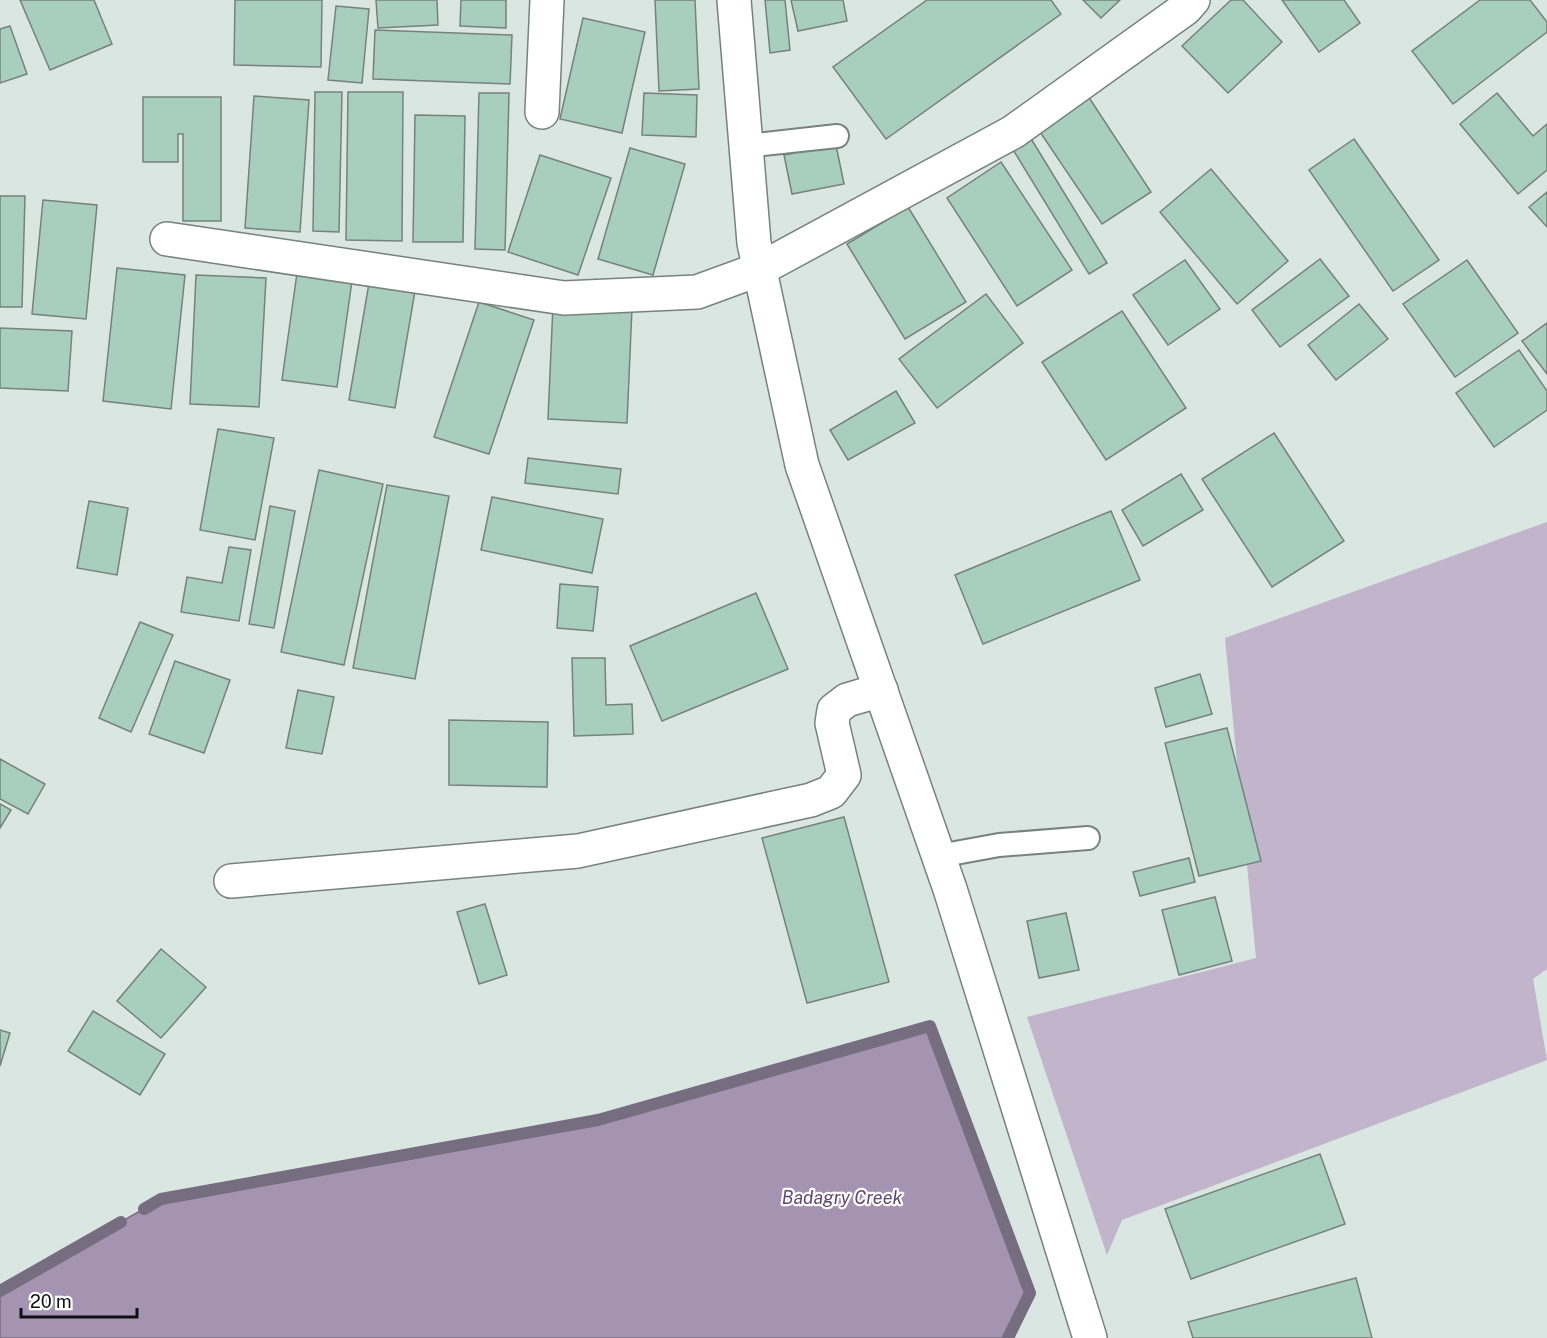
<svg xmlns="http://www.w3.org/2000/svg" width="1547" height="1338" font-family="'Public Sans',sans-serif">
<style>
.green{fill:#c2b4cb}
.water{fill:#a594b1;stroke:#776d81;stroke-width:1.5}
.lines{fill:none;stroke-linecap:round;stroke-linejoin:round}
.stream{stroke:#776d81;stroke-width:12}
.building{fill:#a7cebf;stroke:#77827e;stroke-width:1.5}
.service-casing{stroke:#77827e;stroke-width:26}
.minor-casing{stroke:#77827e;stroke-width:36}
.tertiary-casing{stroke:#77827e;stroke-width:36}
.service{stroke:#fff;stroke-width:22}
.minor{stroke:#fff;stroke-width:33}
.tertiary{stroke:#fff;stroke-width:33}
.labels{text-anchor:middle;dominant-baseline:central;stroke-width:4.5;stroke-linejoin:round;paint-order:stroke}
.water-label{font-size:18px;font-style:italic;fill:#604570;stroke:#fff}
</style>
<rect width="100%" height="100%" fill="#d9e6e1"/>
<path class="green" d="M 1547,522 L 1547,969 L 1533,979 L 1547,1060 L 1122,1220 L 1107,1255 L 1027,1017 L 1256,958 L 1225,638 Z"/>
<path class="water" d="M 930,1026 L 1030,1293 L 1008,1338 L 0,1338 L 0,1291 L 161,1199 L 598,1120 Z"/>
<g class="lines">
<g class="stream">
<path d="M 144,1209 L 161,1199 L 598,1120 L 930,1026 L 1030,1293 L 1008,1338"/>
<path d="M 0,1291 L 121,1222"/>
</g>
</g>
<g class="building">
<path d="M 20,0 L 94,0 L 112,44 L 50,70 Z"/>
<path d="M 235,0 L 322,0 L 321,67 L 234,65 Z"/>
<path d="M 376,0 L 437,0 L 438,25 L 378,28 Z"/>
<path d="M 461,0 L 506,0 L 506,28 L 460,26 Z"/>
<path d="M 655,0 L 695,0 L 699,89 L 659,91 Z"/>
<path d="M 765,0 L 785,0 L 790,50 L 770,53 Z"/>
<path d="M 791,0 L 843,0 L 847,21 L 798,31 Z"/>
<path d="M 927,0 L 1051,0 L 1061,14 L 886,139 L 833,67 Z"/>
<path d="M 1083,0 L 1120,0 L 1101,18 Z"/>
<path d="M 1231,0 L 1243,0 L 1282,42 L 1228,93 L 1182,46 Z"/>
<path d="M 1282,0 L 1344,0 L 1360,23 L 1319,52 Z"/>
<path d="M 1480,0 L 1530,0 L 1547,22 L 1547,32 L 1453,104 L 1412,51 Z"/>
<path d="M 336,6 L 369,9 L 362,83 L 328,80 Z"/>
<path d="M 583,18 L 645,32 L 622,133 L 560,119 Z"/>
<path d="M 10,26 L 27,74 L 0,83 L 0,29 Z"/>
<path d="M 375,30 L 512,35 L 510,84 L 373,79 Z"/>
<path d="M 315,92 L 342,92 L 339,232 L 313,231 Z"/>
<path d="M 348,92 L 403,92 L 402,241 L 346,240 Z"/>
<path d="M 479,93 L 509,93 L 505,250 L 475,249 Z"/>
<path d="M 644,93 L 697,95 L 696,137 L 642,135 Z"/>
<path d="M 1086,93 L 1151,192 L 1102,224 L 1036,126 Z"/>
<path d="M 1497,93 L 1533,136 L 1547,124 L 1547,170 L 1518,194 L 1460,124 Z"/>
<path d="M 254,96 L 309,100 L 300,232 L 245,228 Z"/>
<path d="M 143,97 L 221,97 L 221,221 L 183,221 L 183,134 L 178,134 L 178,162 L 143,162 Z"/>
<path d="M 415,115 L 465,116 L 463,242 L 413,242 Z"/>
<path d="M 1030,137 L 1107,263 L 1089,274 L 1012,148 Z"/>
<path d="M 1354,139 L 1439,260 L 1393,291 L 1309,170 Z"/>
<path d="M 836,145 L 844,184 L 792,194 L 784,155 Z"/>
<path d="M 630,148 L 685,164 L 653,275 L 598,259 Z"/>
<path d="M 540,155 L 611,178 L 578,275 L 508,252 Z"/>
<path d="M 1001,162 L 1072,270 L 1017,306 L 947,198 Z"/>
<path d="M 1211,169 L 1288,261 L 1237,304 L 1160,212 Z"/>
<path d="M 1547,192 L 1547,227 L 1529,207 Z"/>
<path d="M 0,196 L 25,196 L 22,307 L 0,307 Z"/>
<path d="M 43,200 L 97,205 L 86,319 L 32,314 Z"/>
<path d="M 908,207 L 966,302 L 905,339 L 847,244 Z"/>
<path d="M 1320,259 L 1349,296 L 1280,347 L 1252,310 Z"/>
<path d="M 1185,260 L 1220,309 L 1168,345 L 1133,295 Z"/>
<path d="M 1467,260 L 1518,333 L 1455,377 L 1403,304 Z"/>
<path d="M 117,268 L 185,275 L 171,409 L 103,401 Z"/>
<path d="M 297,273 L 352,281 L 337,387 L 282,380 Z"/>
<path d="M 196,275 L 266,278 L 259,407 L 190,404 Z"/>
<path d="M 369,283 L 415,291 L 395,408 L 349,400 Z"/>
<path d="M 986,294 L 1023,343 L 937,408 L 899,359 Z"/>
<path d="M 479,302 L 534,320 L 489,454 L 434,437 Z"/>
<path d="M 1359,304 L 1388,339 L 1336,380 L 1308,345 Z"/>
<path d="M 553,305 L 632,308 L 627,423 L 548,419 Z"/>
<path d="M 1122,311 L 1186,408 L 1106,460 L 1042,362 Z"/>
<path d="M 1547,323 L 1547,374 L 1522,341 Z"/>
<path d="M 0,328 L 72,331 L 68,391 L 0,388 Z"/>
<path d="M 1519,350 L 1547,391 L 1547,410 L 1494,447 L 1456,393 Z"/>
<path d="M 896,391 L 915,423 L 848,460 L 830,430 Z"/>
<path d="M 218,429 L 274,438 L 255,540 L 200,530 Z"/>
<path d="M 1274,433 L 1344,541 L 1272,587 L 1202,479 Z"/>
<path d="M 528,458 L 621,469 L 618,494 L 525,483 Z"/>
<path d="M 319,470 L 383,484 L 344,665 L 281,652 Z"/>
<path d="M 1181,474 L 1203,510 L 1143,546 L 1122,510 Z"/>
<path d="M 387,485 L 449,496 L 415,679 L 353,668 Z"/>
<path d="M 492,497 L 603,519 L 592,573 L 481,550 Z"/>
<path d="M 89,501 L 128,508 L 117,575 L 77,568 Z"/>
<path d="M 270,506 L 295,511 L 274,628 L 249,624 Z"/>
<path d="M 1111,511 L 1140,580 L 983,644 L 955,575 Z"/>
<path d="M 229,547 L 251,550 L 239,621 L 181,612 L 187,577 L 222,583 Z"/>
<path d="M 560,584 L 598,587 L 593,631 L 557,628 Z"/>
<path d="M 756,593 L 788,669 L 662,721 L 630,646 Z"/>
<path d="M 140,622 L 173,635 L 131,732 L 99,718 Z"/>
<path d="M 572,658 L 605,658 L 606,705 L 632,704 L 633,734 L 574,736 Z"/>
<path d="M 175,661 L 230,680 L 204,753 L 149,734 Z"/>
<path d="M 1200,674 L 1212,714 L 1166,727 L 1155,688 Z"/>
<path d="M 298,690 L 334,697 L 322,754 L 286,748 Z"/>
<path d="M 449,720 L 548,722 L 547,787 L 449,785 Z"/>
<path d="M 1227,728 L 1261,861 L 1199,876 L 1165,743 Z"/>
<path d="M 0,759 L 45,784 L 28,814 L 0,799 Z"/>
<path d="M 0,804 L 11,810 L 0,828 Z"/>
<path d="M 844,817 L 889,982 L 807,1003 L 762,838 Z"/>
<path d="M 1189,858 L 1195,882 L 1140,896 L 1133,872 Z"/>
<path d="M 1215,897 L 1232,961 L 1179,975 L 1162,910 Z"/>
<path d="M 485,904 L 507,975 L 479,984 L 457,912 Z"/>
<path d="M 1066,913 L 1079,970 L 1039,978 L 1027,921 Z"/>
<path d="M 161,949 L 206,987 L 161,1038 L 117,1001 Z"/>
<path d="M 93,1011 L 165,1054 L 140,1095 L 68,1051 Z"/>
<path d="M 0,1030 L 10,1033 L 0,1066 Z"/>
<path d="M 1320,1154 L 1345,1224 L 1191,1279 L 1165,1209 Z"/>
<path d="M 1356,1278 L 1372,1338 L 1193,1338 L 1188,1322 Z"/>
</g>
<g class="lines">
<g class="service-casing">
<g id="service">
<path d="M 746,146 L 837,136"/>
<path d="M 939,856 L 999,845 L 1088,838"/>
</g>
</g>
<g class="minor-casing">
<g id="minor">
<path d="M 542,112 L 547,0"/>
<path d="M 167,239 L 564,298 L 697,292 L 760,269 L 1013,132 L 1186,8 L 1193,0"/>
<path d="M 231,881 L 578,851 L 811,800 L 831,792 L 844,775 L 832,723 L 834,710 L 847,700 L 881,690"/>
</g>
</g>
<g class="tertiary-casing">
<path id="tertiary" d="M 734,0 L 754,243 L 802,465 L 950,889 L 1090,1338"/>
</g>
<use href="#service" class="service"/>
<use href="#minor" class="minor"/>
<use href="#tertiary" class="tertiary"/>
</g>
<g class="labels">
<g class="water-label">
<text x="842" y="1197">Badagry Creek</text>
</g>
</g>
<path d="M21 1308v9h116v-9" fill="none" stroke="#0d1110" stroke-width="3"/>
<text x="30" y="1308" font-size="18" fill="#0d1110" stroke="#ffffff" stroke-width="4.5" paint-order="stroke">20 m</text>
</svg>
